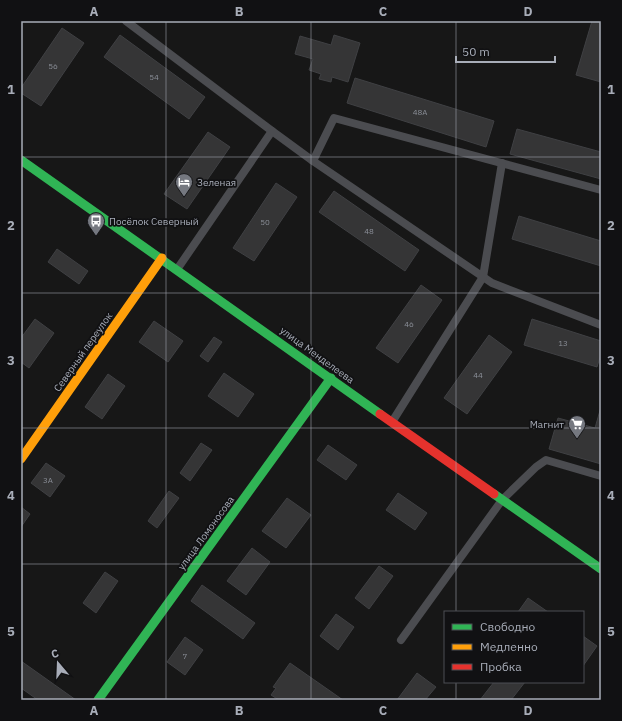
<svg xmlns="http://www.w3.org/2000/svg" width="622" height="721" font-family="'IBM Plex Sans',sans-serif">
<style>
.building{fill:#353536;stroke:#3f4043}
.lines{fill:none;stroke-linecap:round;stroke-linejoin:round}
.lane{stroke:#4b4c50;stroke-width:8}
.fast{stroke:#30b455;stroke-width:9}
.slow{stroke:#ff9f0a;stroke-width:9}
.jam{stroke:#e5322d;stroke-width:9}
.grid{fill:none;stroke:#a8adb8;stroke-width:1;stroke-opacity:0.55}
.labels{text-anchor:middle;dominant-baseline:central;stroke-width:3.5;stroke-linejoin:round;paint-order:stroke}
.number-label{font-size:8px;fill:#8b8f98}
.poi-label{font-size:10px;fill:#a8adb8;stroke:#111113;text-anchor:start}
.street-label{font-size:10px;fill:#a8adb8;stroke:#111113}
.neatline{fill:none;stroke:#a8adb8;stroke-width:1.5}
.grid-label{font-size:13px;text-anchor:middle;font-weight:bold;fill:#a8adb8}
</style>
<rect width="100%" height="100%" fill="#171717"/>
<g class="building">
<path d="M 592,21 L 601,21 L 601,82 L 576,75 Z"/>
<path d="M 62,28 L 84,43 L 41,106 L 21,93 L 21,88 Z"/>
<path d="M 120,35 L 205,97 L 189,119 L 104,57 Z"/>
<path d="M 334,35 L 360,43 L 348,82 L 332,77 L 331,82 L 319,79 L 321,74 L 309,70 L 313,59 L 295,54 L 300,36 L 331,45 Z"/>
<path d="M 355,78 L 494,121 L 486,147 L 347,103 Z"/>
<path d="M 517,129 L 601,152 L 601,179 L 510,154 Z"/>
<path d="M 208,132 L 230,147 L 187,209 L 164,194 Z"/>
<path d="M 276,183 L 297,197 L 254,261 L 233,248 Z"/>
<path d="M 334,191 L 419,250 L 405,271 L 319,212 Z"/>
<path d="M 519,216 L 601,241 L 601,266 L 512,239 Z"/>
<path d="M 57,249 L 88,271 L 79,284 L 48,262 Z"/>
<path d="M 421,285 L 442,300 L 398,363 L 376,348 Z"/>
<path d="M 35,319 L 54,333 L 29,368 L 21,362 L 21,338 Z"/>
<path d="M 532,319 L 601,341 L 601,354 L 597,367 L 524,345 Z"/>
<path d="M 154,321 L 183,341 L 168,362 L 139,342 Z"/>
<path d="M 489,335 L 512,352 L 467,414 L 444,398 Z"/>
<path d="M 214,337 L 222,342 L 208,362 L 200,356 Z"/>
<path d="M 224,373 L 254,394 L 238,417 L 208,396 Z"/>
<path d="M 108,374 L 125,386 L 102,419 L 85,407 Z"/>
<path d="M 601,407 L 601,464 L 549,449 L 558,418 L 595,428 Z"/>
<path d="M 201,443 L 212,450 L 190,481 L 180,473 Z"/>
<path d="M 328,445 L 357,465 L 346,480 L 317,460 Z"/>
<path d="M 46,463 L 65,476 L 50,497 L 31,483 Z"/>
<path d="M 169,491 L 179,498 L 157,528 L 148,521 Z"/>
<path d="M 398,493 L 427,513 L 415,530 L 386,510 Z"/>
<path d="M 287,498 L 311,515 L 286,548 L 262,531 Z"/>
<path d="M 21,507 L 30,514 L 21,527 Z"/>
<path d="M 252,548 L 270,562 L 246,595 L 227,581 Z"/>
<path d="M 379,566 L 393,576 L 369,609 L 355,598 Z"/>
<path d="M 105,572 L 118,581 L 96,613 L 83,603 Z"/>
<path d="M 202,585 L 255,623 L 243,639 L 191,601 Z"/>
<path d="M 528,598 L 548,612 L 518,612 Z"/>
<path d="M 336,614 L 354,627 L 338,650 L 320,636 Z"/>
<path d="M 583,636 L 597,646 L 583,666 Z"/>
<path d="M 185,637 L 203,650 L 185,675 L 167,662 Z"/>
<path d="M 21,661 L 76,700 L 38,700 L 21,688 Z"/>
<path d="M 290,663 L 343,700 L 279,700 L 271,695 L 276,688 L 273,687 Z"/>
<path d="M 417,673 L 436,687 L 425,700 L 397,700 Z"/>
<path d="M 494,682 L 525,682 L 511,700 L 480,700 Z"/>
</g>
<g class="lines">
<g class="lane">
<path d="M 126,21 L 272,131"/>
<path d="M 313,161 L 334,118 L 601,190"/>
<path d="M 178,268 L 272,131 L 313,161 L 492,283 L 601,325"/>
<path d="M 392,422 L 483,277 L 502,163"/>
<path d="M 401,640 L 502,500 L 536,467 L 546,460 L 601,476"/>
</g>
<g class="fast">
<path d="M 21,160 L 380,414"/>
<path d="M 494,494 L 601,569"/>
<path d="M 98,700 L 331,378"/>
</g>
<path class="slow" d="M 21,459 L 162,258"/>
<path class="jam" d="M 380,414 L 494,494"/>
</g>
<path class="grid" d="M 166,21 L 166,700M 311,21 L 311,700M 456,21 L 456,612M 21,157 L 601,157M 21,293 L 601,293M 21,428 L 601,428M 21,564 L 601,564M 456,682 L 456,700"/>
<defs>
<g id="hotel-pin" transform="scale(0.9)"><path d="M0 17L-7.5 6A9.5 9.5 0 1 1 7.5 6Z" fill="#757880" stroke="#111113"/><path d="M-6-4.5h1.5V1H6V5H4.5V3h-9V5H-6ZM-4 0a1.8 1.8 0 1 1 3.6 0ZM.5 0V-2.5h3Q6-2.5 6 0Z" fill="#fff"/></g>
<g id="bus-pin" transform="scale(0.9)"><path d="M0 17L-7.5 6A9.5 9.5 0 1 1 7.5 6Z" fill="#757880" stroke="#111113"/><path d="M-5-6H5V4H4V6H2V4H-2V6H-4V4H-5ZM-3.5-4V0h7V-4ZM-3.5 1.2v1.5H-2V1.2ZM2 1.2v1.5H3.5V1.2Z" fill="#fff"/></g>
<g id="supermarket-pin" transform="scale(0.9)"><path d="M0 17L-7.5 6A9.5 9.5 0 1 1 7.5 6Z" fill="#757880" stroke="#111113"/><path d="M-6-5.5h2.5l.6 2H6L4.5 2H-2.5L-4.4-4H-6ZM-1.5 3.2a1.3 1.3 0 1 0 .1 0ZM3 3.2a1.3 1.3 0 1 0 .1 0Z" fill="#fff"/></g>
</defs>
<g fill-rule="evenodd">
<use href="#hotel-pin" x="184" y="182"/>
<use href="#bus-pin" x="96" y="221"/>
<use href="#supermarket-pin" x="577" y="424"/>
</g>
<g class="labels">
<g class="number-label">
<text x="53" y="66">56</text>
<text x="154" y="77">54</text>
<text x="420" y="112">48А</text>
<text x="265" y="222">50</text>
<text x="369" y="231">48</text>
<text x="409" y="324">46</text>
<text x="563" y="343">13</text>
<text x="478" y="375">44</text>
<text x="48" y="480">3А</text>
<text x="185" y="656">7</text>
</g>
<g class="poi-label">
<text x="197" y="182">Зеленая</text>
<text x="109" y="221">Посёлок Северный</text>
<text x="564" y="424" text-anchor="end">Магнит</text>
</g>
<g class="street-label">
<text transform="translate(83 352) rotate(-55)">Северный переулок</text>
<text transform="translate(317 355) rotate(36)">улица Менделеева</text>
<text transform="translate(206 533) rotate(-54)">улица Ломоносова</text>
</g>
</g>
<rect width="622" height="721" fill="none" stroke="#111113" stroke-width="44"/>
<rect x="444" y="611" width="140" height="72" fill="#111113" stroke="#4d4f55"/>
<rect x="452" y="624" width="20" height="6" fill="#30b455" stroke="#4d4f55"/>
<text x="480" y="631" font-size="12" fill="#a8adb8">Свободно</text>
<rect x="452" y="644" width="20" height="6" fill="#ff9f0a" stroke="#4d4f55"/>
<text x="480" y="651" font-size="12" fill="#a8adb8">Медленно</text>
<rect x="452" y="664" width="20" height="6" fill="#e5322d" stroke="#4d4f55"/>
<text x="480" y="671" font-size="12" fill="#a8adb8">Пробка</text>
<g transform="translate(58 663) rotate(341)" stroke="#111113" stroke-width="3" paint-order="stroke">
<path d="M0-3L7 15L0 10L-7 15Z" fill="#a8adb8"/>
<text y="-6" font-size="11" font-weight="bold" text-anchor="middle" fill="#a8adb8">С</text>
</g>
<path d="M456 56v6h99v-6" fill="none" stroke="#a8adb8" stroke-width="2"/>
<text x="462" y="56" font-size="12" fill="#a8adb8" stroke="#111113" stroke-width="3" paint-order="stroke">50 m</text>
<rect x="22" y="22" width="578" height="677" class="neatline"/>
<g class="grid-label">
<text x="94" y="16">A</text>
<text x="239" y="16">B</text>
<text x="383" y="16">C</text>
<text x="528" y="16">D</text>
<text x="11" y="94">1</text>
<text x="611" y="94">1</text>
<text x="11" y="230">2</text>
<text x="611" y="230">2</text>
<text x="11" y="365">3</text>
<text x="611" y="365">3</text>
<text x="11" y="500">4</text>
<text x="611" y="500">4</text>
<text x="11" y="636">5</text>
<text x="611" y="636">5</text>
<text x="94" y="715">A</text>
<text x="239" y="715">B</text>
<text x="383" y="715">C</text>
<text x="528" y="715">D</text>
</g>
</svg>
